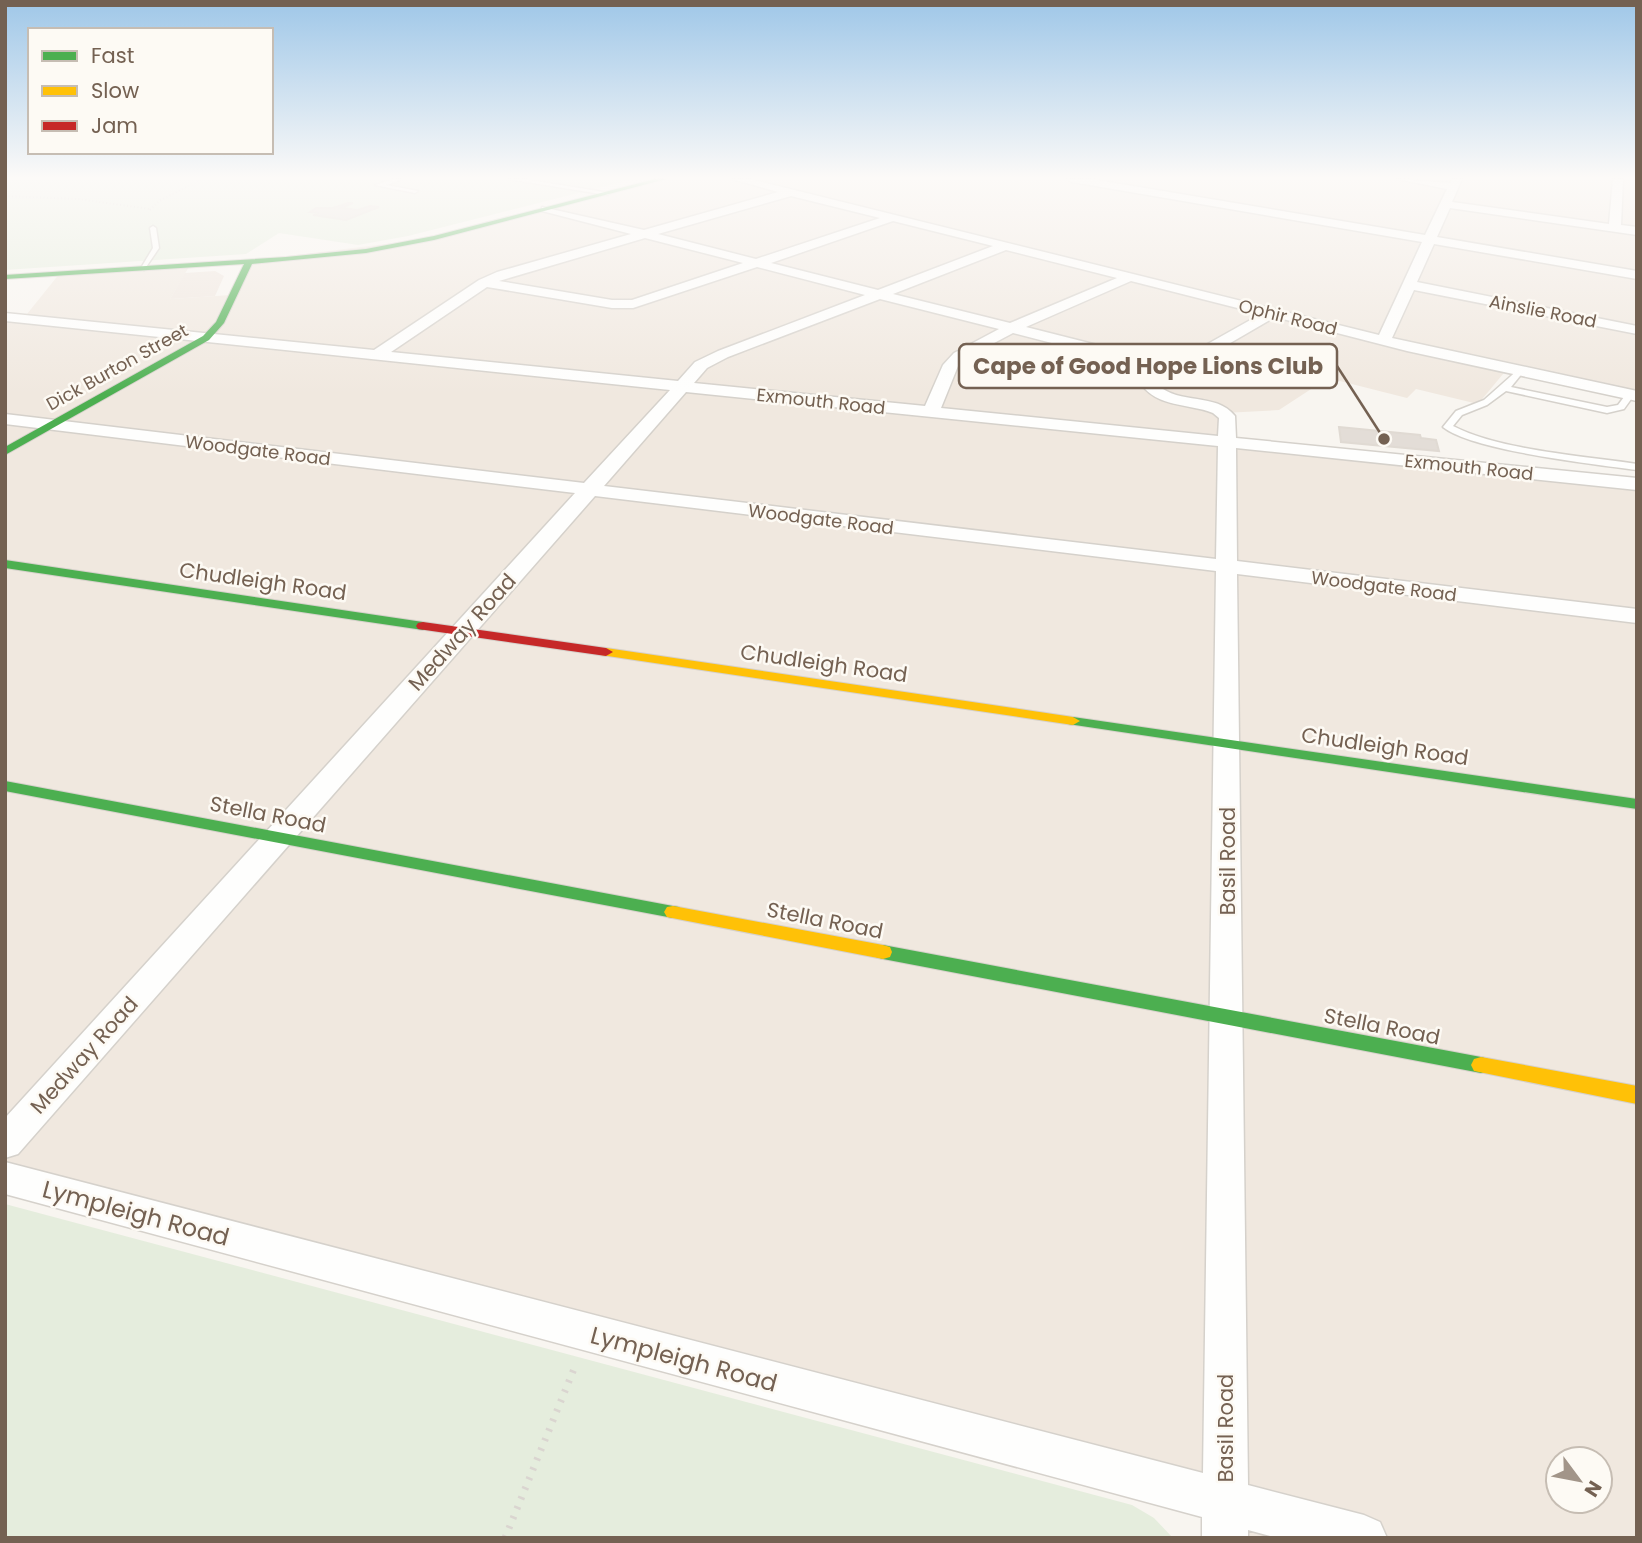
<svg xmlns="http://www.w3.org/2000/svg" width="1642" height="1543" font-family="Poppins,sans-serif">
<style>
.residential{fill:#f0e8df;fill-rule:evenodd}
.commercial{fill:#efe6de}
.green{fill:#e5eddd}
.building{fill:#e3ddd7;stroke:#e0dad3;stroke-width:2}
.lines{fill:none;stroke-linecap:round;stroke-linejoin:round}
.lane-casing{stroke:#d5d1cb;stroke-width:3}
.street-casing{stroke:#d5d1cb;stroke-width:3}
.fast-casing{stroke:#d6d1cb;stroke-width:2}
.slow-casing{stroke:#d6d1cb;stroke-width:2}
.jam-casing{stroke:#d6d1cb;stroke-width:2}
.path-far1{stroke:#dad5d0;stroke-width:2;stroke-dasharray:1 2.5;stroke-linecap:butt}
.path{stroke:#dad5d0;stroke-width:7;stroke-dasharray:2.5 8;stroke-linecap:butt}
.lane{fill:#fefefd;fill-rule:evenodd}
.street{fill:#fefefd;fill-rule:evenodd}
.fast{fill:#4caf50;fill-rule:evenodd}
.slow{fill:#ffc107;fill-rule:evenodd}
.jam{fill:#c62828;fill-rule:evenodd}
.labels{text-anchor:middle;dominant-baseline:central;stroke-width:5;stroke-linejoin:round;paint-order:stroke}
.far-street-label{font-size:18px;fill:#746152;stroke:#fdfaf4}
.street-label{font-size:21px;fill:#746152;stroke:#fdfaf4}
.near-street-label{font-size:24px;fill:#746152;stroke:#fdfaf4}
.leader{fill:none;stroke:#746152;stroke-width:2.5}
.callout-dot{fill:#746152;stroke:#fdfaf4;stroke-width:2.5}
.callout{fill:#fdfaf4;stroke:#746152;stroke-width:2.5}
.callout-label{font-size:23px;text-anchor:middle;font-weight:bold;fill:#746152}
</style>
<rect width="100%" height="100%" fill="#f8f5f0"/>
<path class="residential" d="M 661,179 L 1637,179 L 1637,396 L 1508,368 L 1478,404 L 1416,389 L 1407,398 L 1328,378 L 1279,410 L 1224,413 L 1227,441 L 1637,483 L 1637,1538 L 1221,1538 L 1221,1496 L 5,1177 L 5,317 L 23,319 L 60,273 L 190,265 L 170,299 L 231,295 L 247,261 L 434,238 ZM 1558,1459 L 1600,1459 L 1600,1501 L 1558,1501 Z"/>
<path class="commercial" d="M 215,271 L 224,276 L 215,296 L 170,299 L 185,273 Z"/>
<g class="green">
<path d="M 5,179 L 634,179 L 408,236 L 358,245 L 279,233 L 246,254 L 5,270 Z"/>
<path d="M 5,1204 L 1132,1505 L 1154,1518 L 1173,1538 L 5,1538 Z"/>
</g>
<g class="building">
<path d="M 348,203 L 353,203 L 341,208 L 358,210 L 370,206 L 379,207 L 346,220 L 313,215 L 319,213 L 310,212 L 316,208 L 333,208 Z"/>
<path d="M 1339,427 L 1420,435 L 1421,438 L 1436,440 L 1439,451 L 1341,442 Z"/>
</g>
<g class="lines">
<g class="lane-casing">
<g id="lane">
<path d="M 394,179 L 403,179 L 386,185 L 418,191 L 415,193 L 375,185 Z"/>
<path d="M 508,179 L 523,179 L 610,193 L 607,195 Z"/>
<path d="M 153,226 L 156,228 L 159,248 L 144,270 L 141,268 L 153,248 L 150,228 Z"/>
<path d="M 1520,368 L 1524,371 L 1511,387 L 1607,407 L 1618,405 L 1627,393 L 1634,395 L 1624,409 L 1607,413 L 1506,391 L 1487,405 L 1462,415 L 1453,426 C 1499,450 1584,456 1637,464 L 1637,470 C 1595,464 1473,451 1443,427 L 1456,411 L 1484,400 Z"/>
</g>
</g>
<g class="street-casing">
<path id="street" d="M 732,179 L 750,179 L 1379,335 L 1422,242 L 1072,182 L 1067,179 L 1091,179 L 1425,235 L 1447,189 L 1397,179 L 1450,183 L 1452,179 L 1462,179 L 1452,202 L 1609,224 L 1613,179 L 1623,179 L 1621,225 L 1637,227 L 1637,235 L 1450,208 L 1437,237 L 1637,271 L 1637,279 L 1434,244 L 1417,282 L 1637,326 L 1637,334 L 1414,290 L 1392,338 L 1637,391 L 1637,401 L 1407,351 L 1275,317 L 1158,385 C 1179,405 1216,392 1235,416 L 1236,438 L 1637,478 L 1637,490 L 1236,448 L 1237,561 L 1637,609 L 1637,623 L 1237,574 L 1248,1485 L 1364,1515 L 1380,1522 L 1387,1538 L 1277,1538 L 1248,1530 L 1248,1538 L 1202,1538 L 1202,1517 L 5,1194 L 5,1162 L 1203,1473 L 1216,571 L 595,496 L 18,1154 L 5,1158 L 5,1118 L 575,493 L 5,424 L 5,414 L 584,483 L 670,390 L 5,321 L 5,313 L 374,350 L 479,280 L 497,272 L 631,234 L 542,211 L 542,207 L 644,230 L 778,192 ZM 791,196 L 880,218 L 756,259 L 658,234 ZM 893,221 L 993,246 L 878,290 L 771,263 ZM 645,238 L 743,263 L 632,300 L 612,300 L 499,281 ZM 1006,250 L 1117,278 L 1010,323 L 893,294 ZM 757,267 L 865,295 L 718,351 L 695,362 L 678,381 L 391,352 L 487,287 L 612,308 L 633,308 ZM 1131,281 L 1261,314 L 1172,364 L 1026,327 ZM 880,299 L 999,329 L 954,353 L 943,365 L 925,406 L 694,383 L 707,368 L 728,357 ZM 1013,333 L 1160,371 L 1141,384 C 1158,408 1188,403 1213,413 L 1219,418 L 1218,436 L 941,408 L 958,366 L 964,359 ZM 686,392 L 1218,446 L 1216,559 L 604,486 Z"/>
</g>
<g class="fast-casing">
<g id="fast">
<path d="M 655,179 L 666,179 L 434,240 L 366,253 L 252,264 L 224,323 L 209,340 L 5,455 L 5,447 L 203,336 L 216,322 L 244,264 L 5,279 L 5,275 L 286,257 L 366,249 L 434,236 Z"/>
<path d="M 5,560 L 423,622 L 430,626 L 423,630 L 5,568 Z"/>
<path d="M 1073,717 L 1637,799 L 1637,809 L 1068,724 L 1066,721 L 1068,718 Z"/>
<path d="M 5,781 L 673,906 L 679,907 L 682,912 L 679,917 L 673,918 L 5,791 Z"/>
<path d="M 883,945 L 1481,1057 L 1488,1059 L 1491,1065 L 1488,1071 L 1481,1073 L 883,959 L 876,957 L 874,952 L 876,947 Z"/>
</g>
</g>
<g class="slow-casing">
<g id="slow">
<path d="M 606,648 L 1073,717 L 1080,721 L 1073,725 L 601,655 L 599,652 L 601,649 Z"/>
<path d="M 673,906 L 883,945 L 890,947 L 892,952 L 890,957 L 883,959 L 667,917 L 664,912 L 667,907 Z"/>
<path d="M 1481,1057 L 1637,1086 L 1637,1104 L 1474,1071 L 1471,1065 L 1474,1059 Z"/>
</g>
</g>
<g class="jam-casing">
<path id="jam" d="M 423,622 L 606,648 L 613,652 L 606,656 L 418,629 L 416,626 L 418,623 Z"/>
</g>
<g class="path-far1">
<path d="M 5,196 L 78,199 L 150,209"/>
<path d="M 150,210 L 159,201 L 202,179"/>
</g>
<path class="path" d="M 505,1538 L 576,1364"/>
<use href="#lane" class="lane"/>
<use href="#street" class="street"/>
<use href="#fast" class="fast"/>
<use href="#slow" class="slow"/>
<use href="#jam" class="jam"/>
</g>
<linearGradient id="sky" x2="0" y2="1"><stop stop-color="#9fc7e8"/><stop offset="0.45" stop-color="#fcfaf8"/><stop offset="1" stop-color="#fcfaf8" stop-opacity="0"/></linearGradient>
<rect width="1642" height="395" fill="url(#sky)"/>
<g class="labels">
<g class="far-street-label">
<text transform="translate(1543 311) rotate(11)">Ainslie Road</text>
<text transform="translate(1288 317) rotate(14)">Ophir Road</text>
<text transform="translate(117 367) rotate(-29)">Dick Burton Street</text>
<text transform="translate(821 401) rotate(6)">Exmouth Road</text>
<text transform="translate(258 450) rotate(7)">Woodgate Road</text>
<text transform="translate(1469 467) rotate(6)">Exmouth Road</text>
<text transform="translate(821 519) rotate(7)">Woodgate Road</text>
<text transform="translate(1384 586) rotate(7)">Woodgate Road</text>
</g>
<g class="street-label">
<text transform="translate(263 581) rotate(8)">Chudleigh Road</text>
<text transform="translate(462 632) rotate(-48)">Medway Road</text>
<text transform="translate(824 663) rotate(8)">Chudleigh Road</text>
<text transform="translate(1385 746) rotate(8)">Chudleigh Road</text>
<text transform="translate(268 814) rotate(11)">Stella Road</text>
<text transform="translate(1227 861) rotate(-90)">Basil Road</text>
<text transform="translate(825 920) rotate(11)">Stella Road</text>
<text transform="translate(1382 1026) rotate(11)">Stella Road</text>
<text transform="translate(84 1055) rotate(-48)">Medway Road</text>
<text transform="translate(1225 1428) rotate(-90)">Basil Road</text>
</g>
<g class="near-street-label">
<text transform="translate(136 1213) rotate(15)">Lympleigh Road</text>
<text transform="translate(684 1359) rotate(15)">Lympleigh Road</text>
</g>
</g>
<path class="leader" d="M1384 439L1337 366"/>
<circle class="callout-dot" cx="1384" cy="439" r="7"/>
<rect class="callout" x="959" y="344" width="378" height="44" rx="7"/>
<g class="callout-label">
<text x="1148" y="374">Cape of Good Hope Lions Club</text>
</g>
<rect width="1642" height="1543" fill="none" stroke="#746152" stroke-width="14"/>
<rect x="28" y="28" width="245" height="126" fill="#fdfaf4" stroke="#c6bdb3" stroke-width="2"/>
<rect x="42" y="51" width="35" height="10" fill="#4caf50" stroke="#c6bdb3" stroke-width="2"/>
<text x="91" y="63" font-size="21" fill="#746152">Fast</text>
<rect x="42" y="86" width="35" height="10" fill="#ffc107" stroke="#c6bdb3" stroke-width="2"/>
<text x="91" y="98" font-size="21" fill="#746152">Slow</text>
<rect x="42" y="121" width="35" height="10" fill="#c62828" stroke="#c6bdb3" stroke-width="2"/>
<text x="91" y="133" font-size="21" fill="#746152">Jam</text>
<g transform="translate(1579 1480) rotate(122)"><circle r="33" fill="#fdfaf4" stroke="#c6bdb3" stroke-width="2"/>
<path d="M0-5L12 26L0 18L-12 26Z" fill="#a29589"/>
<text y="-10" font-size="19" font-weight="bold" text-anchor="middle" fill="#746152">N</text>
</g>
</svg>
